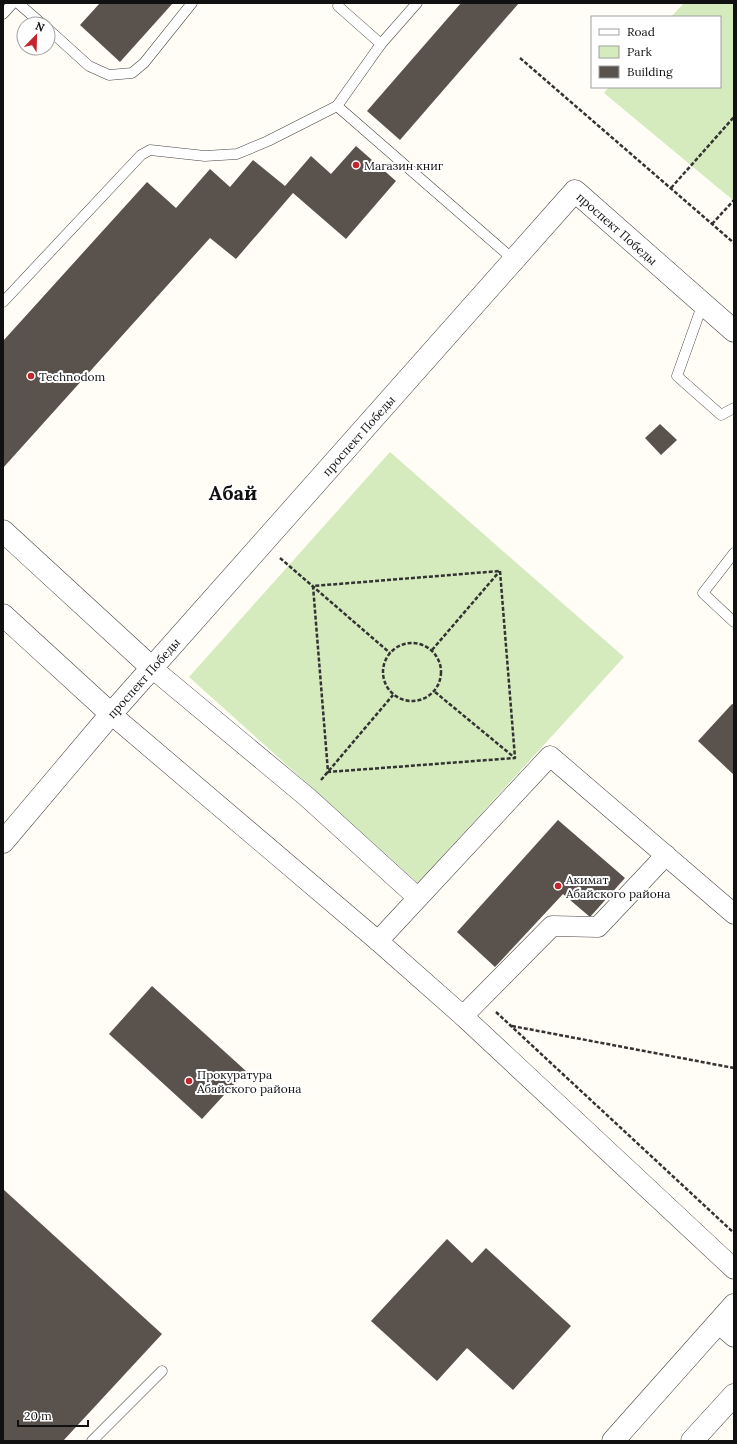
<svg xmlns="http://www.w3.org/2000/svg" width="737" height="1444" font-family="Lora,serif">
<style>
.green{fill:#d5ebbd}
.building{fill:#5a524d}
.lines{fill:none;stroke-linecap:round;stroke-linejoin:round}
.service-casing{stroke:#444;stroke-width:11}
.minor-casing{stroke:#444;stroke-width:21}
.tertiary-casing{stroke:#444;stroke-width:23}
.path{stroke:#333;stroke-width:2.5;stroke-dasharray:4 2;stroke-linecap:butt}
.service{stroke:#fff;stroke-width:10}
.minor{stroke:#fff;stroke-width:20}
.tertiary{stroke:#fff;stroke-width:22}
.poi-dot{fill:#c4262e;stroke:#fff;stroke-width:1.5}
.labels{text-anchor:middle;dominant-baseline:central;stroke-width:4;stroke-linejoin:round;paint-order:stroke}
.poi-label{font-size:12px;fill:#111;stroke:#fff;text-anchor:start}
.street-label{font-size:12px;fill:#111;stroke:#fff}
.town-label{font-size:20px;font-weight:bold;fill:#111;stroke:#fff}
</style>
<rect width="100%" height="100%" fill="#fffdf5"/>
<g class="green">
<path d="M 684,3 L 734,3 L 734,201 L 604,93 L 609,87 L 720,87 L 720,17 L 671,17 Z"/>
<path d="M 390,452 L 624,657 L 418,883 L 189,677 Z"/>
</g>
<g class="building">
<path d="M 100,3 L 173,3 L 120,62 L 80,25 Z"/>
<path d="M 461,3 L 519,3 L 400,140 L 367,111 Z"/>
<path d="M 356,146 L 396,181 L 346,239 L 293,193 L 236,259 L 210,238 L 3,468 L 3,341 L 147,182 L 176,208 L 210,169 L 230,187 L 253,160 L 285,186 L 311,156 L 331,174 Z"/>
<path d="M 660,424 L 677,440 L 661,455 L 645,438 Z"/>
<path d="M 732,704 L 734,705 L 734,775 L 698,741 Z"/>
<path d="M 558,820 L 625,878 L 590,917 L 563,894 L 495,967 L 457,932 Z"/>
<path d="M 152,986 L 246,1071 L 202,1119 L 109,1034 Z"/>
<path d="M 3,1189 L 162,1334 L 63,1441 L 3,1441 Z"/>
<path d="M 447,1239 L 472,1263 L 486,1248 L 571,1326 L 513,1390 L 467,1348 L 437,1381 L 371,1321 Z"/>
</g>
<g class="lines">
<g class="service-casing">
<g id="service">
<path d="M 18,3 L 42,24"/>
<path d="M 417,3 L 381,44 L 337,106 L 514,260"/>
<path d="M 338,6 L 381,44"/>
<path d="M 3,14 L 13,3"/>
<path d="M 48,29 L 89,66 L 109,75 L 132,73 L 144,63 L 192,3"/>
<path d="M 3,302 L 141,155 L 150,150 L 205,156 L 237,154 L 268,141 L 337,106"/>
<path d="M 703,303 L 677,376 L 721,415 L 734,408"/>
<path d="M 734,553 L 703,593 L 734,622"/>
<path d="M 92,1441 L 162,1371"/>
</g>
</g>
<g class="minor-casing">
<g id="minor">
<path d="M 152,668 L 307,797 L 417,897"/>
<path d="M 111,714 L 378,941 L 463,1016 L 552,926 L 598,927 L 666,855"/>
<path d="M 378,941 L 550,756 L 734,914"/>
<path d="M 463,1016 L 734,1269"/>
<path d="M 718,1323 L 734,1337"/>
</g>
</g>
<g class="tertiary-casing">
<g id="tertiary">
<path d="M 3,531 L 152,668"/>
<path d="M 3,615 L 111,714"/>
<path id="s1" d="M 3,842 L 111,714 L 575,191 L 734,331"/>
<path d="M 613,1441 L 734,1305"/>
<path d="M 692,1441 L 734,1395"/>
</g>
</g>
<g class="path">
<path d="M 520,58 L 734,243"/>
<path d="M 671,188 L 734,117"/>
<path d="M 712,224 L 734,200"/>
<path d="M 280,558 L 390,653"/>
<path d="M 500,571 L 515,758 L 328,772 L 313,586 Z"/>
<circle cx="412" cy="672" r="29"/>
<path d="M 432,650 L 499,572"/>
<path d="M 435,692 L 515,758"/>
<path d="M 321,780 L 393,695"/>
<path d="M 496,1012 L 734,1233"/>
<path d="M 512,1026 L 734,1068"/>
</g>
<use href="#service" class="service"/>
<use href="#minor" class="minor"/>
<use href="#tertiary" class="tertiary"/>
</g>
<g class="poi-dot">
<circle cx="356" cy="165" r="4"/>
<circle cx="31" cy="376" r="4"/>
<circle cx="558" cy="886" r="4"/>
<circle cx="189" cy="1081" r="4"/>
</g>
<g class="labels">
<g class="poi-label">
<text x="364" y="165">Магазин книг</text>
<text x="39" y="376">Technodom</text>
<text x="566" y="879">Акимат<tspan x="566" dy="14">Абайского района</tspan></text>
<text x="197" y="1074">Прокуратура<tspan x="197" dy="14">Абайского района</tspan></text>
</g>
<g class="street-label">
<text stroke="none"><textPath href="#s1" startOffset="923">проспект Победы</textPath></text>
<text stroke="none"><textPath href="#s1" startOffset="540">проспект Победы</textPath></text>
<text stroke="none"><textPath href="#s1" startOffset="216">проспект Победы</textPath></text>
</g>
<g class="town-label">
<text x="233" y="492">Абай</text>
</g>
</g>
<rect width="737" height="1444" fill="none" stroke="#111111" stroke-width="8"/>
<rect x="591" y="16" width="130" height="72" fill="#ffffff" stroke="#a0a0a0"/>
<rect x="599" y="29" width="20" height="6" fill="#ffffff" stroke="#a0a0a0"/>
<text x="627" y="36" font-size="12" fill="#111111">Road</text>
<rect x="599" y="46" width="20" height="12" fill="#d5ebbd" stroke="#a0a0a0"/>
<text x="627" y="56" font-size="12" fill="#111111">Park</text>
<rect x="599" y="66" width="20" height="12" fill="#5a524d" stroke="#a0a0a0"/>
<text x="627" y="76" font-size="12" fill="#111111">Building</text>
<g transform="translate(36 36) rotate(23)"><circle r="19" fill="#ffffff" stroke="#a0a0a0"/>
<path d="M0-3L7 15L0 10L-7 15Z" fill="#c4262e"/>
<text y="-6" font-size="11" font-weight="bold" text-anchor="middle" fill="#111111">N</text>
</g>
<path d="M18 1420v6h70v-6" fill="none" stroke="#111111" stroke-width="2"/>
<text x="24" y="1420" font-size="12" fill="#111111" stroke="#ffffff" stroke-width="3" paint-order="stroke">20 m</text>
</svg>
